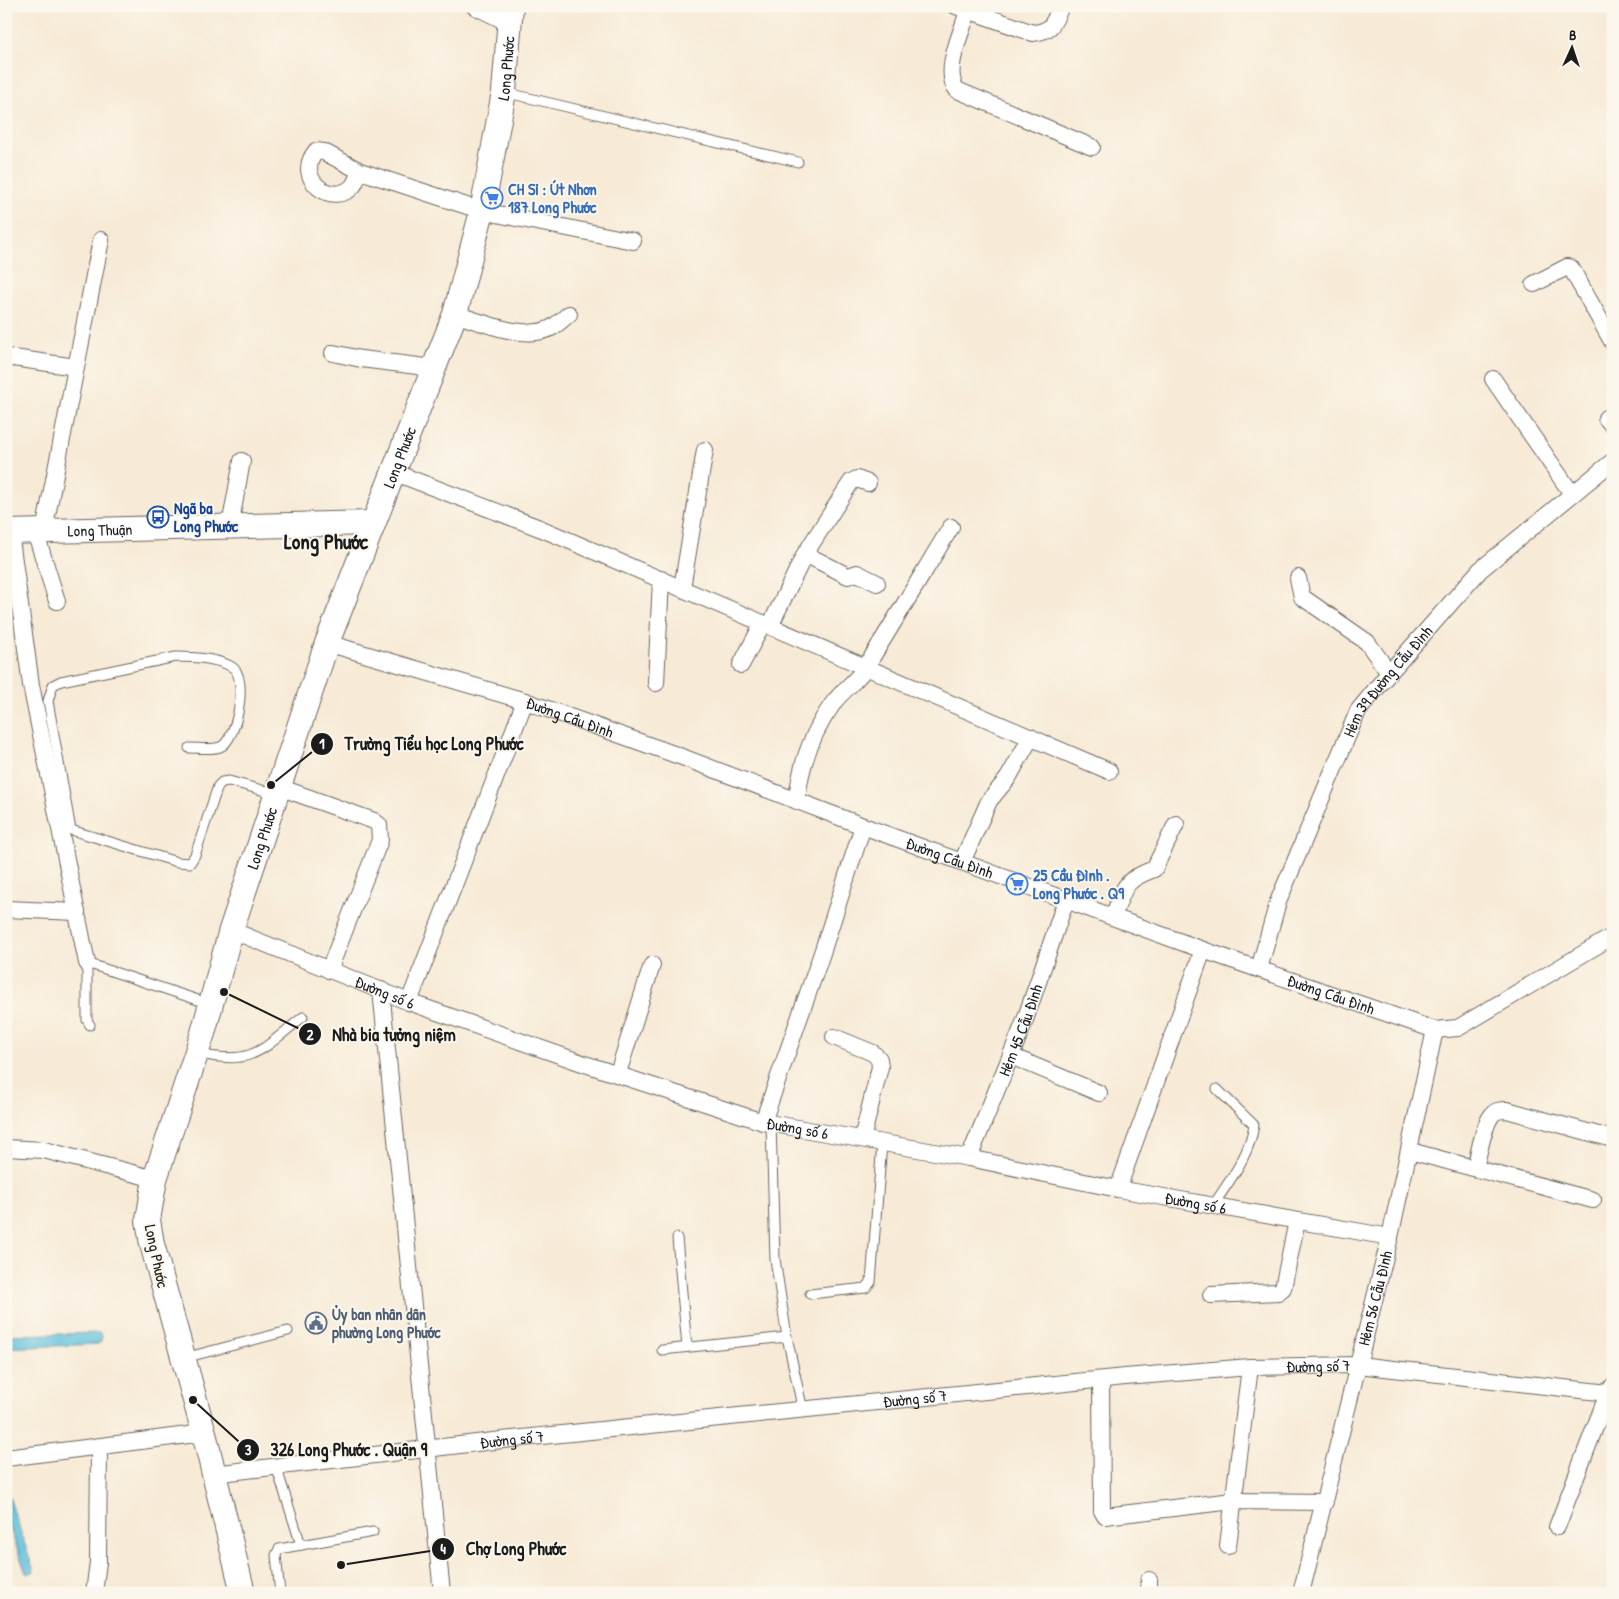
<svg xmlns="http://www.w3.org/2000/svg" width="1619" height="1599" font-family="'Patrick Hand',sans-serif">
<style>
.water{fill:#5dc0db;stroke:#3c6e7c}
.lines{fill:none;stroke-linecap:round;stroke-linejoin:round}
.lane-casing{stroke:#69645d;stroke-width:11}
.street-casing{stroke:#69645d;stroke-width:18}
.secondary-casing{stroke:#69645d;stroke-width:26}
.lane{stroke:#fff;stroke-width:9}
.street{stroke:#fff;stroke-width:16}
.secondary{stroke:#fff;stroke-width:24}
.labels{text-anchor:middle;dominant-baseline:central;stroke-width:4;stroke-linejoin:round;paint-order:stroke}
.street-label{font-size:16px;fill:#1c1c1c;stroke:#fbf7ec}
.shop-label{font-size:16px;font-weight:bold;fill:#366cbe;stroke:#fbf7ec;text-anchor:start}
.transit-label{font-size:16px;font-weight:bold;fill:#164399;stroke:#fbf7ec;text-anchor:start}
.service-label{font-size:16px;font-weight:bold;fill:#4e5e75;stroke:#fbf7ec;text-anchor:start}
.district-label{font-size:21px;font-weight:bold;fill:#1c1c1c;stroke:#fbf7ec}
.leader{fill:none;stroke:#1c1c1c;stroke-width:2}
.callout-dot{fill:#1c1c1c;stroke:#fbf7ec;stroke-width:2}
.mark-label{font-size:15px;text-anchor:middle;font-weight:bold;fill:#fff}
.callout-label{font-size:18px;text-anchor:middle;font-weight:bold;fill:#1c1c1c;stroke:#fbf7ec;stroke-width:4;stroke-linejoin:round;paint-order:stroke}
</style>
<rect width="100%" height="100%" fill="#fbf7ec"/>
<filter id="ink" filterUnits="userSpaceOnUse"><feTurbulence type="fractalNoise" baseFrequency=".02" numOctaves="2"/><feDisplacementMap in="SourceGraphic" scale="10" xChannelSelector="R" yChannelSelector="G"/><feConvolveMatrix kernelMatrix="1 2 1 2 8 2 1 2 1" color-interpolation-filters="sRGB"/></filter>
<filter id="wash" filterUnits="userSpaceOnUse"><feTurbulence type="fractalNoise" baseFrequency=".0096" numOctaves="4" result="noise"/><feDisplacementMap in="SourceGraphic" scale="20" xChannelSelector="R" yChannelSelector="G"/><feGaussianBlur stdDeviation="1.12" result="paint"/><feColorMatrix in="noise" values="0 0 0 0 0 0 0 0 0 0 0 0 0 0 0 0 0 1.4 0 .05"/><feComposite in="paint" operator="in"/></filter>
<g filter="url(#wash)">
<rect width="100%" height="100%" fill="#f7ead6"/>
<g class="water">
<path d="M 100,1333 L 102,1335 L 101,1342 L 98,1344 L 6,1348 L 6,1335 Z"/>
<path d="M 6,1488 L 34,1571 L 29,1574 L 26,1573 L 6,1518 Z"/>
</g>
</g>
<g filter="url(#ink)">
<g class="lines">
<g class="lane-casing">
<g id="lane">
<path d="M 504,92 L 798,162"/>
<path d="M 189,748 C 199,748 212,750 220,747 C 237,741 249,677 232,667 C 217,658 192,657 176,657 L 61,681 L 53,685 L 48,701 L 71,830 L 177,862 L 190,863 L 195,855 L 218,786 L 222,782 L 229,781 L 276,794"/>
<path d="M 90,1025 L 87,1020 L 87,963 L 210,1004"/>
<path d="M 196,1053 C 253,1067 261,1050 303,1017"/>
<path d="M 771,1124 L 775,1259 L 787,1337 L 803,1411"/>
<path d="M 1213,1206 C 1229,1181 1250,1155 1254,1125 L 1217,1089"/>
<path d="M 677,1238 L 687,1347"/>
<path d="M 810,1294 L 866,1288 L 871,1282 L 882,1143"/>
<path d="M 662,1350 L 787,1337"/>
<path d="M 184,1358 L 288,1331"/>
<path d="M 276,1466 L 301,1545 L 373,1532"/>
<path d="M 280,1593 L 276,1555 L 279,1549 L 301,1545"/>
</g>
</g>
<g class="street-casing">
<g id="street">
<path d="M 474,6 L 509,23"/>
<path d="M 956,6 L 1033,33 C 1053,31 1053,23 1061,6"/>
<path d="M 968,11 C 962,32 942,72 957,90 L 1092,147"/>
<path d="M 360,171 C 358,175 356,182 353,186 C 333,208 293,179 316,151 L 324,152 L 360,171 L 482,211 L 633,241"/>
<path d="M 1534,284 L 1567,267 L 1571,268 L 1613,343"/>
<path d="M 455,314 C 481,322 526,341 551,328 C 557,325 564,318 569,314"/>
<path d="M 333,353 L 361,359 L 434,368"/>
<path d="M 6,357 L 76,367"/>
<path d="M 1493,379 L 1572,494"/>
<path d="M 1606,418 L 1613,426"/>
<path d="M 393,472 L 542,529 L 1109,771"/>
<path d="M 230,526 L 242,461"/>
<path d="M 35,531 L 57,601"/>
<path d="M 44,531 L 101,240"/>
<path d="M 10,532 L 31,685 L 87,963"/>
<path d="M 805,554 L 848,576 L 857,573 L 877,583"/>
<path d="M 1298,578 L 1302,597 L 1367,642 L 1389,673"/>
<path d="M 682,588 L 705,450"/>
<path d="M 770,626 L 805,554 L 851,482 L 857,479 L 868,483"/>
<path id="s1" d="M 327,643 L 525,701 L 682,757 L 863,826 L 1203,950 L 1435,1030 L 1458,1028 L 1613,936"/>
<path d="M 741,665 L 763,623"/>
<path d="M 656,683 L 661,579"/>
<path d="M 279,787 L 374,821 L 379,825 L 380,840 L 329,970"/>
<path d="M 797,801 C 800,765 813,731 834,702 C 844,689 859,679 867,665 C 896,619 923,573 951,527"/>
<path d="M 962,862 L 989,801 L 1008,778 L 1031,737"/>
<path d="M 6,909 L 77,912"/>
<path d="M 1113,917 C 1125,887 1122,881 1154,869 L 1176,824"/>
<path id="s2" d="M 231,930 L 409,1002 L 582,1063 L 763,1122 L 969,1158 L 1118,1189 L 1390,1237"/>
<path id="s3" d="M 1259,969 L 1278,902 L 1358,711 L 1389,673 L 1480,570 L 1613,461"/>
<path d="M 381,990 L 442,1593"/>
<path d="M 409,1002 L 525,701"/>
<path d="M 834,1037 L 873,1053 L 879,1059 L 880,1067 L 862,1139"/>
<path d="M 1011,1056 L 1099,1093"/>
<path d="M 618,1073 L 652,965"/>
<path d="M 763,1122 L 822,953 L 863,826"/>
<path d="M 6,1148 L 44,1150 L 155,1179"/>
<path d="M 1410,1151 L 1593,1200"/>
<path id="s4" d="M 969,1158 L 1024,1023 L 1066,900"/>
<path d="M 1475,1168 C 1479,1154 1483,1126 1492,1115 C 1496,1110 1501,1110 1507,1110 L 1613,1139"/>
<path d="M 1118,1189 L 1203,950"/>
<path d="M 1211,1295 L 1278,1292 L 1283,1288 L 1297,1221"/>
<path d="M 1101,1380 L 1102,1511 L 1105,1516 L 1233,1501 L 1325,1502"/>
<path d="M 6,1458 L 204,1433"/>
<path id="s5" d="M 213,1474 L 502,1440 L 1125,1377 L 1250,1367 L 1358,1365 L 1608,1393 L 1613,1386"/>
<path d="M 1557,1527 L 1608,1393"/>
<path d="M 1228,1546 L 1250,1367"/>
<path d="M 1149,1580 L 1149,1593"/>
<path d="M 94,1593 L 98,1562 L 99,1447"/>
<path id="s6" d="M 1301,1593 L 1390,1237 L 1435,1030"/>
</g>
</g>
<g class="secondary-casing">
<g id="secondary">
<path id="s7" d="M 6,532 L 372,523"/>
<path id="s8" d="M 243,1593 L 204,1433 L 152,1244 L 148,1220 L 155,1179 L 203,1033 L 231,930 L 327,643 L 455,314 L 482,211 L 504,92 L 511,6"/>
</g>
</g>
<use href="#lane" class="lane"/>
<use href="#street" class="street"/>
<use href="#secondary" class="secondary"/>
</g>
</g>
<defs>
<g id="supermarket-ring" transform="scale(1.125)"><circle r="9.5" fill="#fbf7ec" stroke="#3f7fe0" stroke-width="1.5"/><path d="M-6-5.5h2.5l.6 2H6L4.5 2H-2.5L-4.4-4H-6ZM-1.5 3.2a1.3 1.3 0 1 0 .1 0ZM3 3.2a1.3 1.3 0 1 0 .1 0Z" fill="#3f7fe0"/></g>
<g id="bus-ring" transform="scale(1.125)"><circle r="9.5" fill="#fbf7ec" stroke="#1a4fb4" stroke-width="1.5"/><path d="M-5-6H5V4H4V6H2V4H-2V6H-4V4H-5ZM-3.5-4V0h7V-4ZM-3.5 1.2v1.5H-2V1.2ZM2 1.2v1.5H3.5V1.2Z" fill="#1a4fb4"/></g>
<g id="civic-ring" transform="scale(1.125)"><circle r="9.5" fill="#fbf7ec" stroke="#5c6f8a" stroke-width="1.5"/><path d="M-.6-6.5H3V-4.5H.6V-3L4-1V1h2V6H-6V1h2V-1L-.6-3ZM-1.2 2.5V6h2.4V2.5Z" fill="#5c6f8a"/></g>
</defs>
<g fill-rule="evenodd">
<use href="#supermarket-ring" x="492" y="198"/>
<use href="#bus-ring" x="158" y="517"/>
<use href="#supermarket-ring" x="1017" y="884"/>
<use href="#civic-ring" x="316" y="1323"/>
</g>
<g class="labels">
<g class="street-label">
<text stroke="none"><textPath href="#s8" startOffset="1594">Long Phước</textPath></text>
<text stroke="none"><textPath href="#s8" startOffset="1189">Long Phước</textPath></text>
<text stroke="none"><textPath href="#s7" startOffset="94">Long Thuận</textPath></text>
<text stroke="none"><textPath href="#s3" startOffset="318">Hẻm 39 Đường Cẫu Đình</textPath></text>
<text stroke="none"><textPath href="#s1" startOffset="254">Đường Cầu Đình</textPath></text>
<text stroke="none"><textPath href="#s8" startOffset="784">Long Phước</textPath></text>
<text stroke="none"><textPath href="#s1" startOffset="659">Đường Cầu Đình</textPath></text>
<text stroke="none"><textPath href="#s2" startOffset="166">Đường số 6</textPath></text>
<text stroke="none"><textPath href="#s1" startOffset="1064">Đường Cầu Đình</textPath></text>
<text stroke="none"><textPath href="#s4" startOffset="138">Hẻm 45 Cẫu Đình</textPath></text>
<text stroke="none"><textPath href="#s2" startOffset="601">Đường số 6</textPath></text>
<text stroke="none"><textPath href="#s2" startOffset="1006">Đường số 6</textPath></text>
<text transform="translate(157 1256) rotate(78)">Long Phước</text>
<text stroke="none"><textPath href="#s6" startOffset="304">Hẻm 56 Cẫu Đình</textPath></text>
<text stroke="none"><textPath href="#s5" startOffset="1111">Đường số 7</textPath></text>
<text stroke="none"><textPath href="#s5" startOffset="706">Đường số 7</textPath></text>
<text stroke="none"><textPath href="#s5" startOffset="301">Đường số 7</textPath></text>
</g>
<g class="shop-label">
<text x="508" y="189">CH Sỉ : Út Nhơn<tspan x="508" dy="18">187 Long Phước</tspan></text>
<text x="1033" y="875">25 Cầu Đình .<tspan x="1033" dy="18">Long Phước . Q9</tspan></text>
</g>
<g class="transit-label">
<text x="174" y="508">Ngã ba<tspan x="174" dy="18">Long Phước</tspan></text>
</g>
<g class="service-label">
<text x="332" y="1314">Ủy ban nhân dân<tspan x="332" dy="18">phường Long Phước</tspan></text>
</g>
<g class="district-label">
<text x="326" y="541">Long Phước</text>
</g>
</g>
<path class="leader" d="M271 785L322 744M224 992L310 1034M193 1400L248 1450M341 1565L443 1549"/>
<g class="callout-dot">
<circle cx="271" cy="785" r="5"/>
<circle cx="224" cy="992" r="5"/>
<circle cx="193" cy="1400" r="5"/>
<circle cx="341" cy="1565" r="5"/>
<circle cx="322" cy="744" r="12"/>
<circle cx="310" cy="1034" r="12"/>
<circle cx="248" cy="1450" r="12"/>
<circle cx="443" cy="1549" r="12"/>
</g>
<g class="mark-label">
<text x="322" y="749">1</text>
<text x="310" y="1040">2</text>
<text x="248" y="1455">3</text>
<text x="443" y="1554">4</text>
</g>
<g class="callout-label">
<text x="434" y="750">Trường Tiểu học Long Phước</text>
<text x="394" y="1041">Nhà bia tưởng niệm</text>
<text x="349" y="1456">326 Long Phước . Quận 9</text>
<text x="516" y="1555">Chợ Long Phước</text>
</g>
<rect width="1619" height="1599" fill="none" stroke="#fbf7ec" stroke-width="25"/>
<g transform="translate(1572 48) rotate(3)" stroke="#fbf7ec" stroke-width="4" paint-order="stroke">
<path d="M0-4L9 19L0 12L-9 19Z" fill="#1c1c1c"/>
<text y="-8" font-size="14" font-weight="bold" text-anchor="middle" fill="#1c1c1c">B</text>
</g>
</svg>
